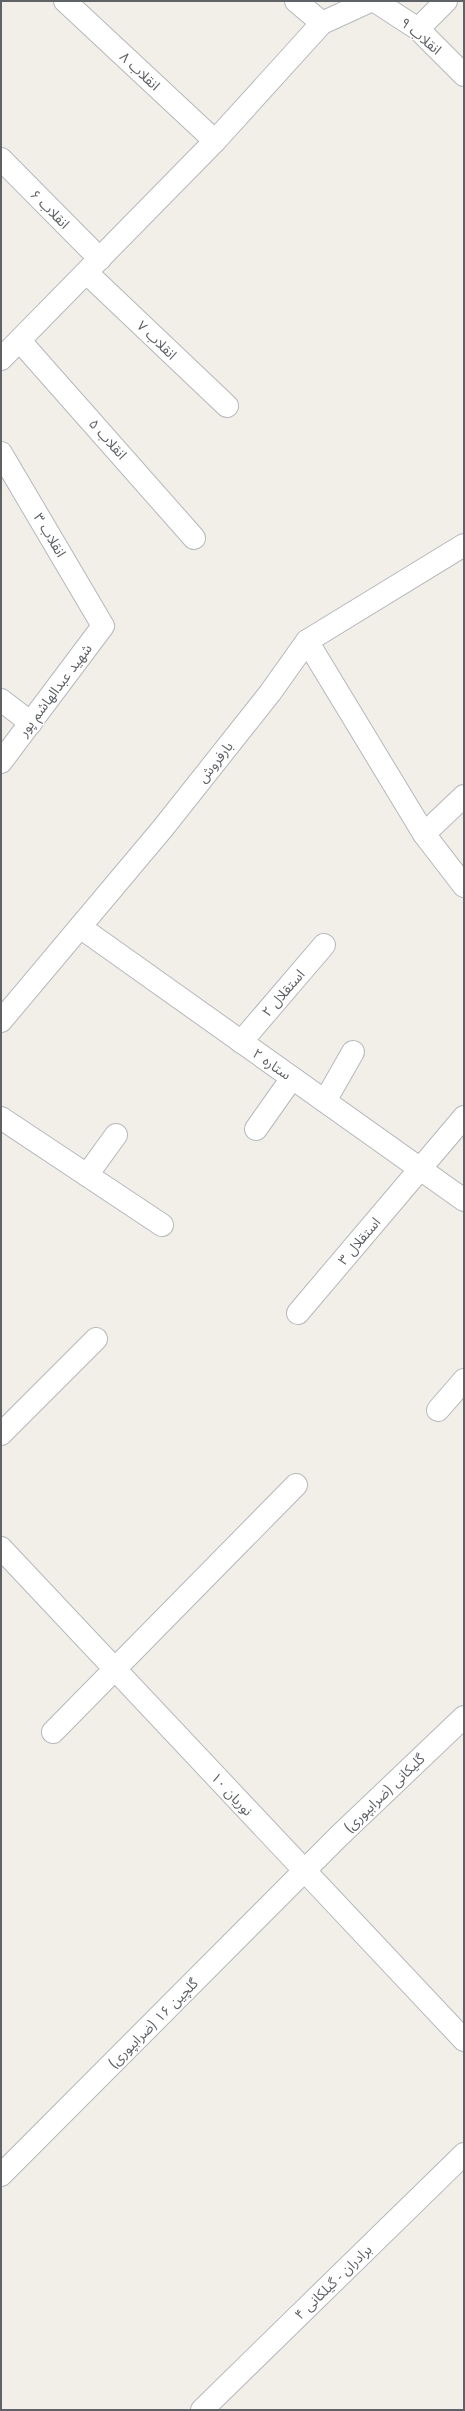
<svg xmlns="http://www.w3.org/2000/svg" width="465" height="2411" font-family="Jost,'Noto Sans Arabic',sans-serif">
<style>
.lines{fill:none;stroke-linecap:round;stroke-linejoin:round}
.street-casing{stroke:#b5b8bc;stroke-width:24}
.street{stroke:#fff;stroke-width:22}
.labels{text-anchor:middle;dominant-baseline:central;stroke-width:3;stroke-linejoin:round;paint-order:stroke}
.street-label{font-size:14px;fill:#5f6368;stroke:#fff}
</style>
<rect width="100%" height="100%" fill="#f1efe8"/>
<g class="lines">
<g class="street-casing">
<g id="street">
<path d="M 65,1 L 215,141"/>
<path d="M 296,1 L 322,23"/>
<path d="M 375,1 L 418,29 L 464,75"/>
<path d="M 418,29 L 446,1"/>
<path d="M 1,159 L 100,259"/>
<path d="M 87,273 L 227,406"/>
<path d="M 20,341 L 194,538"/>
<path d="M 1,359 L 215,141 L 322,23 L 370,1"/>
<path d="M 1,453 L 103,626 L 1,762"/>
<path d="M 307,641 L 424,834 L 464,886"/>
<path d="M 1,700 L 31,723"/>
<path d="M 424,834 L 464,796"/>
<path d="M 80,927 L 464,1200"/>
<path d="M 1,1021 L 163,828 L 270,693 L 307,641 L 464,545"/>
<path d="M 241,1042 L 324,945"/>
<path d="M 325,1101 L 353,1052"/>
<path d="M 1,1118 L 162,1225"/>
<path d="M 256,1129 L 292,1078"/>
<path d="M 87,1175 L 116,1135"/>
<path d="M 298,1313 L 464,1117"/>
<path d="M 438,1410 L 464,1380"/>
<path d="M 1,1434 L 96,1339"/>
<path d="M 1,1548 L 464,2040"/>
<path d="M 53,1732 L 296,1485"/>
<path d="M 1,2175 L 339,1836 L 464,1717"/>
<path d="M 202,2410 L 464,2154"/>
</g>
</g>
<use href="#street" class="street"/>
</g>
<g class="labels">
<g class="street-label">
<text transform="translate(421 36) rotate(40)">انقلاب ۹</text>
<text transform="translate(140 71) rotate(43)">انقلاب ۸</text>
<text transform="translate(50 209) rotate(45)">انقلاب ۶</text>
<text transform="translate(157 340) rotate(44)">انقلاب ۷</text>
<text transform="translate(108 439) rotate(48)">انقلاب ۵</text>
<text transform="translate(50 535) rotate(59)">انقلاب ۳</text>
<text transform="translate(55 690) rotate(-53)">شهید عبدالهاشم پور</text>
<text transform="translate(215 762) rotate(-52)">بارفروش</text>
<text transform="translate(283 993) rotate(-49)">استقلال ۲</text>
<text transform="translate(272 1064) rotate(35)">ستاره ۲</text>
<text transform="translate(359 1241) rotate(-50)">استقلال ۳</text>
<text transform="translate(384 1793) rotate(-44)">گلیکانی (ضرابپوری)</text>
<text transform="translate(232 1794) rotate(47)">نوریان ۱۰</text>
<text transform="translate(153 2023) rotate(-45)">گلچین ۱۶ (ضرابپوری)</text>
<text transform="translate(333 2282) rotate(-44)">برادران - گیلکانی ۴</text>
</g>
</g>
<rect width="465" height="2411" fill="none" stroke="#5f6368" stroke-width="4"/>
</svg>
